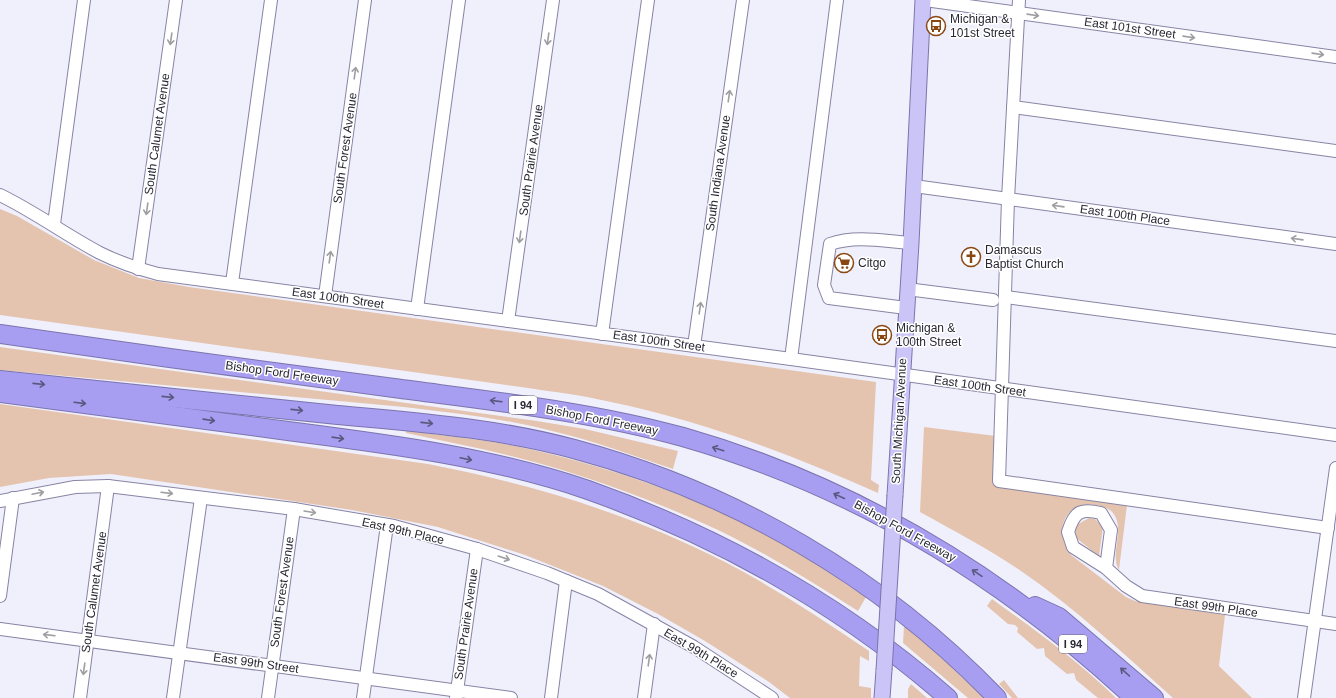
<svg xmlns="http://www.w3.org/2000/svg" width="1336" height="698" font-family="Arial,sans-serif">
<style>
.green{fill:#e4c4af}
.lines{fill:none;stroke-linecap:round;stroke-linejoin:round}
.minor-casing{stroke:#8784a3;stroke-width:14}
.major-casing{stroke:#7b74ae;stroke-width:17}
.highway-casing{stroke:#7b74ae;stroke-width:20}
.minor{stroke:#fff;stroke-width:12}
.major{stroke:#cbc5f7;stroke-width:15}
.highway{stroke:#a89ef1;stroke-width:18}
.major-bridge-casing{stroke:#7b74ae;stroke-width:17;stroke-linecap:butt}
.major-bridge{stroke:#cbc5f7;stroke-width:15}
.oneway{stroke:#9e9ea3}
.oneway2{stroke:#5b577f}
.labels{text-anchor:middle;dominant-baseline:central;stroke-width:3;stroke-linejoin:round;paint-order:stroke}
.shield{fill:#fff;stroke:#686870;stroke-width:1}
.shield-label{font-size:11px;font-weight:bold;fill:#282733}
.poi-label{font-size:12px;fill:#282733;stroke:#fff;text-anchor:start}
.street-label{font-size:12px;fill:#282733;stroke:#fff}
</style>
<rect width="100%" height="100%" fill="#f0f0fd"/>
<g class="green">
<path d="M 0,209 L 17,216 L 94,260 L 139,278 L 189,287 L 876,382 L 871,480 L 879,485 L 878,493 C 791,454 700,420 606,401 C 581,395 554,392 528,388 L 0,315 Z"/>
<path d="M 0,347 L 537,421 L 585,429 L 678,451 L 673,469 C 632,455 591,440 548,430 C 501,418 452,413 404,407 L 0,370 Z"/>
<path d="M 0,404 L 428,464 C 531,484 631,514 725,562 C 775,588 822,619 869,651 L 869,661 L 860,656 L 859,686 L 871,688 L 871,698 L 790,698 L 769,682 L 705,641 L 658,614 L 603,586 L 525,555 L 438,527 L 352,510 L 111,474 L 49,478 L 0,487 Z"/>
<path d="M 924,427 L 996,436 L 995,476 L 1127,505 L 1119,570 C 1109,553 1126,530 1113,513 C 1110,509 1102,506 1097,505 C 1064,500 1053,531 1071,555 L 1126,597 L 1135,601 L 1225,615 L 1219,666 L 1252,698 L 1173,698 C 1124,654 1075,608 1021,571 C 989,549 954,531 920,512 Z"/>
<path d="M 406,431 C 448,436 489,440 529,449 C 618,469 707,501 787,546 C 814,561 839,580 866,597 L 858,611 C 813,583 768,554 720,531 C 669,507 616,487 562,470 C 511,454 458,444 406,433 Z"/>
<path d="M 1089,518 L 1095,519 L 1103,527 L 1099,556 L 1076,538 L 1075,531 L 1078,524 Z"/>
<path d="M 992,599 C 1035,630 1078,661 1116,698 L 1098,698 L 1076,680 L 1074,673 L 1067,674 L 1045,656 L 1044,648 L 1037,649 L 1017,632 L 1018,628 L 1015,625 L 1008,624 L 987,606 Z"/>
<path d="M 904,625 L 932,649 L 984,698 L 968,698 L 903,643 Z"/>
<path d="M 1004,680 L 1018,698 L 1012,698 L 999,684 Z"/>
<path d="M 911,684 L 927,698 L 908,698 L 908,689 Z"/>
</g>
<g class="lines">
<g class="minor-casing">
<g id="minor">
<path d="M 925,0 L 1336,57"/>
<path d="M 1019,0 L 1008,199 L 999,481 L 1328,528"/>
<path d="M 1013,107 L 1336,151"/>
<path d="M 914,186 L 1336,244"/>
<path d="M 0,195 C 35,212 66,235 100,253 C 118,262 139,269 158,274 L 791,359 L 1336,435"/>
<path d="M 54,224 L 84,0"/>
<path d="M 138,269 L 176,0"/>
<path d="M 232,283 L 271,0"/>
<path d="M 907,289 L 993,300"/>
<path d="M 325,296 L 365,0"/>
<path d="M 1006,297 L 1336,341"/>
<path d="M 906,308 L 829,298 L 824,285 L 830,244 C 855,235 884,241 911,243"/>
<path d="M 417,309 L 459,0"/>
<path d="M 508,321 L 553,0"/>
<path d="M 602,334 L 648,0"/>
<path d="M 694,346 L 743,0"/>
<path d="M 791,359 L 837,0"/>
<path d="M 0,501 L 75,487 L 108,486 L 294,509 L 394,526 L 477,549 L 547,573 L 598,594 L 694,647 L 772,698"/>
<path d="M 1106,568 L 1111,530 L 1101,513 C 1080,508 1074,512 1068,532 L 1073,547 L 1106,568 L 1126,586 L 1142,596 L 1336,624"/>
<path d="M 0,596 L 13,498"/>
<path d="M 0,629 L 511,698"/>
<path d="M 80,698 L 108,486"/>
<path d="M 173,698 L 201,498"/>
<path d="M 268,698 L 294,509"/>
<path d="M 363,698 L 387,525"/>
<path d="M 456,698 L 477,549"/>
<path d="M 551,698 L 566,581"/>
<path d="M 644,698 L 654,624"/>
<path d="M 1304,698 L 1336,468"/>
</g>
</g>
<g class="major-casing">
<g id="major">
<path d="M 895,495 L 911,243 L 923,0"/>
<path d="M 882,698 L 884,670"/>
</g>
</g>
<g class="highway-casing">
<g id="highway">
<path d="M 0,334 C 131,353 263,371 394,388 C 491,401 589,411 683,437 C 855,486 1004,577 1134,698"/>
<path d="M 0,380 C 109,391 219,403 328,414 C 410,422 493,427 574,449 C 734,492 882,578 997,698"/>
<path d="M 0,393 C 96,405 192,418 288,431 C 389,444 492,457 588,490 C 720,537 842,605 948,698"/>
<path d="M 1035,606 L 1059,617 L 1154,698"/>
</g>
</g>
<use href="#minor" class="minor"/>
<use href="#major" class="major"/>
<use href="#highway" class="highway"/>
<g class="major-bridge-casing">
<path id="major-bridge" d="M 884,670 L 895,495"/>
</g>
<use href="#major-bridge" class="major-bridge"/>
</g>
<defs><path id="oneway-shaft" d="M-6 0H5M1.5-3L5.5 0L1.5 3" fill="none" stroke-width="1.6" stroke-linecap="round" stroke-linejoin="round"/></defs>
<g class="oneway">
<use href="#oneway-shaft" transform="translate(1033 15) rotate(8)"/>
<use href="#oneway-shaft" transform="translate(1189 37) rotate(8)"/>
<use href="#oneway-shaft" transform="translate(171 39) rotate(98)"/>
<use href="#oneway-shaft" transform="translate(548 39) rotate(98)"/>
<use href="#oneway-shaft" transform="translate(1318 54) rotate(8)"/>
<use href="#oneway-shaft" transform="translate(355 73) rotate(-82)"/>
<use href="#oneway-shaft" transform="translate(729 96) rotate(-82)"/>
<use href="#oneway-shaft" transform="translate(1058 206) rotate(-172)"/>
<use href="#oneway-shaft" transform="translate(147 209) rotate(98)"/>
<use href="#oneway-shaft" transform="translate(520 237) rotate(98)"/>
<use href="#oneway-shaft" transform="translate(1297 239) rotate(-172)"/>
<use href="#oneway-shaft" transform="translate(330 257) rotate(-82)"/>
<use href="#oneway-shaft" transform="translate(700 308) rotate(-82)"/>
<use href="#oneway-shaft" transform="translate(38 493) rotate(-12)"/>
<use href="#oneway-shaft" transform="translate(167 493) rotate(7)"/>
<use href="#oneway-shaft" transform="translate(310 512) rotate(9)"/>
<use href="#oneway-shaft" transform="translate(504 558) rotate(19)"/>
<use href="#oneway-shaft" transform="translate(49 635) rotate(-173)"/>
<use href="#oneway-shaft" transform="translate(649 660) rotate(-82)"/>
<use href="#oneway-shaft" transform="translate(84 669) rotate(98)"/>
</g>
<g class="oneway2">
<use href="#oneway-shaft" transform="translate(39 384) rotate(6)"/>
<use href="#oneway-shaft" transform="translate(168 397) rotate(6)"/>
<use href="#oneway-shaft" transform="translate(496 401) rotate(-173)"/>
<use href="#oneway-shaft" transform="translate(80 403) rotate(7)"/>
<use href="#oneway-shaft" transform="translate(297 410) rotate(6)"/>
<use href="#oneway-shaft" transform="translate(209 420) rotate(8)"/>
<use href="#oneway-shaft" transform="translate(427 423) rotate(6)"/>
<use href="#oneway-shaft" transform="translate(338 438) rotate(8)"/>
<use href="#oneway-shaft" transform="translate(718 449) rotate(-162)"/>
<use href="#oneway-shaft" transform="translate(466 459) rotate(12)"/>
<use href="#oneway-shaft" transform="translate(839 496) rotate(-155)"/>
<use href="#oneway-shaft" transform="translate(977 573) rotate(-146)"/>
<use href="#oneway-shaft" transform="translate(1125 672) rotate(-138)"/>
</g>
<defs>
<g id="bus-ring" transform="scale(1)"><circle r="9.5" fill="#fff" stroke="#894812" stroke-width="1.5"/><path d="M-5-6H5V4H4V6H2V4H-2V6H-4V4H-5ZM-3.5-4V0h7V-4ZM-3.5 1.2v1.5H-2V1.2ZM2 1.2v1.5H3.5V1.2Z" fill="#894812"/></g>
<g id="church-ring" transform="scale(1)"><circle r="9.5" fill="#fff" stroke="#894812" stroke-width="1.5"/><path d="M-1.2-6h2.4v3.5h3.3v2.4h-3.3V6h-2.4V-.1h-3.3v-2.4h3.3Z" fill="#894812"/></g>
<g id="supermarket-ring" transform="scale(1)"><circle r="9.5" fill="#fff" stroke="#894812" stroke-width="1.5"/><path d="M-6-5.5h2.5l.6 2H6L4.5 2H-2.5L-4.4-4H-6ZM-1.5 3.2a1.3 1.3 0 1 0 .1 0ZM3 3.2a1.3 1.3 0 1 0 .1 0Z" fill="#894812"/></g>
</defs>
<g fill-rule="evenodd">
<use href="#bus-ring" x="936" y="26"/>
<use href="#church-ring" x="971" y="257"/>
<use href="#supermarket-ring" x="844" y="263"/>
<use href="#bus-ring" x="882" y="335"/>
</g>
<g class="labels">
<g class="shield">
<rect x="509" y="396" width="28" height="18" rx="3"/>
<rect x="1059" y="635" width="28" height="18" rx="3"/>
</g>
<g class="shield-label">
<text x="523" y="405">I 94</text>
<text x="1073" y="644">I 94</text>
</g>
<g class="poi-label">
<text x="950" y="19">Michigan &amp;<tspan x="950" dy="14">101st Street</tspan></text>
<text x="985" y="250">Damascus<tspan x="985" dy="14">Baptist Church</tspan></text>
<text x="858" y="263">Citgo</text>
<text x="896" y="328">Michigan &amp;<tspan x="896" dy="14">100th Street</tspan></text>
</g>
<g class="street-label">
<text transform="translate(1130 28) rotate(8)">East 101st Street</text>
<text transform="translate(157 134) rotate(-82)">South Calumet Avenue</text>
<text transform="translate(345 148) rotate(-82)">South Forest Avenue</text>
<text transform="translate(531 160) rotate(-82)">South Prairie Avenue</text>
<text transform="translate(718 173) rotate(-82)">South Indiana Avenue</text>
<text transform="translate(1125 215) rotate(8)">East 100th Place</text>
<text transform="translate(338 298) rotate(8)">East 100th Street</text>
<text transform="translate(659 341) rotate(8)">East 100th Street</text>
<text transform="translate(282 373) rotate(8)">Bishop Ford Freeway</text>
<text transform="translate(980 386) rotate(8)">East 100th Street</text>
<text transform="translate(602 420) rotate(11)">Bishop Ford Freeway</text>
<text transform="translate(899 421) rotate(-87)">South Michigan Avenue</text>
<text transform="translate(403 531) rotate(13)">East 99th Place</text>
<text transform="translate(905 531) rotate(29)">Bishop Ford Freeway</text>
<text transform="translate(94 592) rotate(-82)">South Calumet Avenue</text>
<text transform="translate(282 592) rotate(-82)">South Forest Avenue</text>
<text transform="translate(1216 607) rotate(8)">East 99th Place</text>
<text transform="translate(466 624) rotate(-82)">South Prairie Avenue</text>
<text transform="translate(701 653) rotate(31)">East 99th Place</text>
<text transform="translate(256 663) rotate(8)">East 99th Street</text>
</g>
</g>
</svg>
